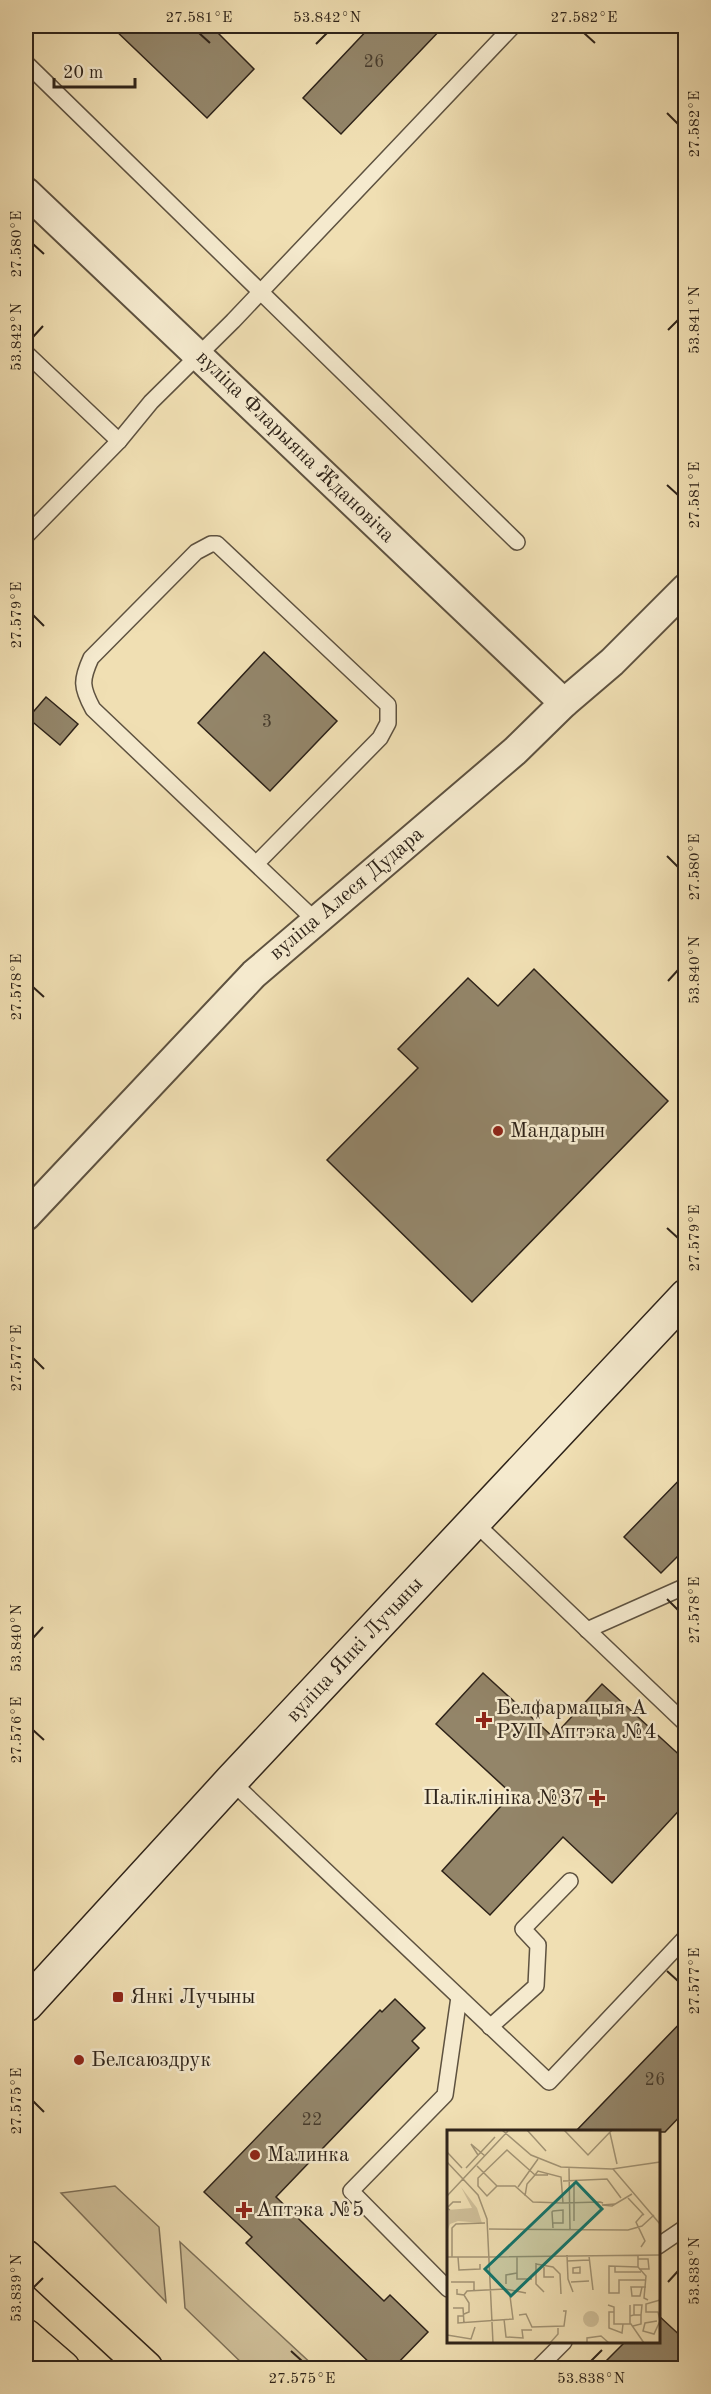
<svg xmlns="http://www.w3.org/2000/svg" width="711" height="2394" font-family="'Old Standard TT',serif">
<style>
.green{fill:#cfbf99;stroke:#7e7159;stroke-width:1.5}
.building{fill:#938569;stroke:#2e2319;stroke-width:1.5}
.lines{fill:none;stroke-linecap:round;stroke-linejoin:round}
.service-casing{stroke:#5e5240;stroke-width:18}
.minor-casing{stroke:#5e5240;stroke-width:32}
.secondary-casing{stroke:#2e2319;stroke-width:36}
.primary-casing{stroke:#2e2319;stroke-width:36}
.service{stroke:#f5eace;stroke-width:15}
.minor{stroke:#f5eace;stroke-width:28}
.secondary{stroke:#f5eace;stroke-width:33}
.primary{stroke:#f0dfb3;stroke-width:33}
.ticks{fill:none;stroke:#2e2319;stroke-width:2}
.poi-dot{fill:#8f2418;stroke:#f5eace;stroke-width:2}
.labels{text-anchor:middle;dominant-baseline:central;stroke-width:5;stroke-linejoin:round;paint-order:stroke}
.number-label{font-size:18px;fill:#473c2d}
.street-label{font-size:21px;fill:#2e2319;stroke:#f5eace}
.poi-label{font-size:21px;fill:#2e2319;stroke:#f5eace;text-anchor:start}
.inset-road{fill:none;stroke:#a29475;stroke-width:1.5}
.view{fill:#0f766e;fill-opacity:0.15;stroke:#0f766e;stroke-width:3}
.inset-edge{fill:none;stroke:#2e2319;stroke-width:3}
.neatline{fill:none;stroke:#2e2319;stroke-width:2}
.ticks-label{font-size:15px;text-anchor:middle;fill:#2e2319}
</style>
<rect width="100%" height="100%" fill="#f0dfb3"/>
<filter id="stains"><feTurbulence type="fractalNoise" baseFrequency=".00333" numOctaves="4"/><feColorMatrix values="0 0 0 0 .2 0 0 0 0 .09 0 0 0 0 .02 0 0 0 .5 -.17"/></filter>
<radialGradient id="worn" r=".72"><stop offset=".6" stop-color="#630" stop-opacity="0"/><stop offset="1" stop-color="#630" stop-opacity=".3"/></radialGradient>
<g class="green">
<path d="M 115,2186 L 159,2227 L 166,2302 L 61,2193 Z"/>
<path d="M 180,2242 L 316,2368 L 247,2368 L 185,2308 Z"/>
</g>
<g class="building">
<path d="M 111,26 L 211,26 L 254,69 L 207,118 Z"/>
<path d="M 371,26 L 444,26 L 341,134 L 303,98 Z"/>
<path d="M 264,652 L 337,721 L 270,791 L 198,723 Z"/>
<path d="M 46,697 L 78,724 L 60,745 L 28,718 Z"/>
<path d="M 534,969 L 668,1101 L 472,1302 L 327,1160 L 418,1068 L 398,1049 L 468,978 L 498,1006 Z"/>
<path d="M 686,1473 L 686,1548 L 661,1573 L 624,1537 Z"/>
<path d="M 483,1673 L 553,1737 L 602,1684 L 686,1761 L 686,1803 L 612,1883 L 563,1837 L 490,1915 L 442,1871 L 512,1794 L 436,1724 Z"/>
<path d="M 395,1999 L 425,2028 L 412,2041 L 419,2048 L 276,2197 L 384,2301 L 390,2295 L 428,2332 L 393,2368 L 375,2368 L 246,2243 L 252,2237 L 204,2192 L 380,2010 L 382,2012 Z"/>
<path d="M 686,2017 L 686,2110 L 665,2132 L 575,2132 Z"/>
<path d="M 658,2315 L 686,2341 L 686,2368 L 599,2368 L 625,2342 L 658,2342 Z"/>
</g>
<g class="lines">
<g class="service-casing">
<g id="service">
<path d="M 26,63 L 517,542"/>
<path d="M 26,353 L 119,441"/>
<path d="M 26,536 L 119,441 L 151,402 L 233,321 L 513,26"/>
<path d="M 257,863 L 380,738 L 388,723 L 388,705 L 217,544 L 211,544 L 196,552 L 91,658 C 81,680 81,687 93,709 L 316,921"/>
<path d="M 474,1522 L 686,1724"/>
<path d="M 587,1630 L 686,1586"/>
<path d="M 231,1781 L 549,2082 L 686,1937"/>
<path d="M 490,2027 L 536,1986 L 538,1945 L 523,1929 L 570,1881"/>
<path d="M 658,2246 L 686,2227"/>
<path d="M 448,2289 L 351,2191 L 445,2095 L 459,1997"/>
<path d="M 538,2368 L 564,2342"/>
</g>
</g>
<g class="minor-casing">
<g id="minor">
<path d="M 26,192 L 564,703"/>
<path d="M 26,1216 L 254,974 L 515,751 L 564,703 L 612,662 L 686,588"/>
</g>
</g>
<g class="secondary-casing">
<path id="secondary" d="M 26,2005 L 231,1781 L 686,1296"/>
</g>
<g class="primary-casing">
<g id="primary">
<path d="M 26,2257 L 146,2368"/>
<path d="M 26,2336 L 63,2368"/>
</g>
</g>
<use href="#service" class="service"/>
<use href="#minor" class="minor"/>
<use href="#secondary" class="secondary"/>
<use href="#primary" class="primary"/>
</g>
<path class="ticks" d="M 199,33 L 210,43M 584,33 L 595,43M 316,44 L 327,33M 667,113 L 678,124M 33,244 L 44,254M 668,330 L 678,320M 33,337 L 43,326M 667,485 L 678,495M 33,615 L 44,626M 667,856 L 678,867M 668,981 L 678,970M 33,987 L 44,997M 667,1228 L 678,1238M 33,1358 L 44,1369M 667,1599 L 678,1610M 33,1638 L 43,1627M 33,1730 L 44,1740M 667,1971 L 678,1981M 33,2101 L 44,2112M 668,2282 L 678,2271M 33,2288 L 43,2278M 291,2351 L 302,2361M 591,2361 L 602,2350"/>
<g class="poi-dot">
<circle cx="498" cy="1131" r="6"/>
<path d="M481 1711h6v6h6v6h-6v6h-6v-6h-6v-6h6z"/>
<path d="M594 1789h6v6h6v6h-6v6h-6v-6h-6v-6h6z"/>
<rect x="112" y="1991" width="12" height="12" rx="3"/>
<circle cx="79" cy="2060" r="6"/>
<circle cx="255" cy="2155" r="6"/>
<path d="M241 2201h6v6h6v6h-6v6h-6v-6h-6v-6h6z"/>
</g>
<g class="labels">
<g class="number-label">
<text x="374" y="62">26</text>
<text x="267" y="722">3</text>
<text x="655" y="2080">26</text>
<text x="312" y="2120">22</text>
</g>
<g class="street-label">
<text transform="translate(295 447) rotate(44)">вуліца Фларыяна Ждановіча</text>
<text transform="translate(347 894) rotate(-40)">вуліца Алеся Дудара</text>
<text transform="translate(355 1650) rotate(-47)">вуліца Янкі Лучыны</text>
</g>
<g class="poi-label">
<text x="510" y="1131">Мандарын</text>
<text x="496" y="1708">Белфармацыя А<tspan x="496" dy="24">РУП Аптэка №4</tspan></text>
<text x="584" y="1798" text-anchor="end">Паліклініка №37</text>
<text x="130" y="1997">Янкі Лучыны</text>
<text x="91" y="2060">Белсаюздрук</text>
<text x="267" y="2155">Малинка</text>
<text x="256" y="2210">Аптэка №5</text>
</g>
</g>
<g transform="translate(447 2130)">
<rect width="213" height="213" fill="#f0dfb3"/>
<path d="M 14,57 L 30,78 L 35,93 L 11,91 L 3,94 L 0,102 L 0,80 L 25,78 ZM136 189a8 8 0 1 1 16 0a8 8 0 1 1-16 0Z" fill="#cfbf99"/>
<path class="inset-road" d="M 55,0 L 84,25 L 114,37 L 165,39 L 213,32M 80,0 L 99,21M 117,0 L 141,25 L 165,0M 163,3 L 170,34M 0,22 L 15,38M 31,25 L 24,14 L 38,26M 0,32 L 31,65 L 40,89 L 46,213M 30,36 L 50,56M 19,38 L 48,7M 122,38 L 123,99M 166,39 L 213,94M 116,51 L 160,49 L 174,68M 71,57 L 91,29M 0,66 L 61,1M 78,66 L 80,54 L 88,45 L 101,45M 181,68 L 197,85M 116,73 L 114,47 L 91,41 L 88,45 L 60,20 L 31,48 L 31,56 L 40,66 L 50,56 L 68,56 L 86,72 L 116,73 L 153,72 L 156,73M 168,74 L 155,75 L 165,76 L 185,64M 3,80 L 0,78 L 6,72 L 14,72M 127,91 L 127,52M 106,93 L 116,93 L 116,80 L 106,81 L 105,82 L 106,98M 42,99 L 181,100 L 195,96 L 207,85M 194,117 L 198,111 L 189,92 L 196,84M 120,125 L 121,149 L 126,162M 191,125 L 191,137 L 199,146 L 197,168 L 201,170M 70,126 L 70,149 L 85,149M 142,126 L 146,160M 0,127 L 41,127M 5,127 L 5,98 L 9,94 L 38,93M 11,127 L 12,140 L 33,139 L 33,134M 42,127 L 213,125M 191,129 L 201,129 L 202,139 L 192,139M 120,131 L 142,130M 89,133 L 89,154 L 97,162M 89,134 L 106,137 L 113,144 L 114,164M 168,136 L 168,142 L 194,142M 97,137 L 97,147 L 107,147M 133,137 L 133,143 L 126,143 L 126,138 ZM 191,137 L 162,136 L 162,163 L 172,163 L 172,150 L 199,150M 4,152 L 27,152 L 27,161M 124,152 L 142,151M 59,154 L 59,145 L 70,143M 195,157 L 193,166 L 185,166 L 184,157 L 199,157M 10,159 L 10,164 L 17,165 L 22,173 L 22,182 L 17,184M 17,165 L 20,161 L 58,159 L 79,163M 213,170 L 199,174 L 199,182 L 211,182 L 213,190M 161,175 L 167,177 L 167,194 L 184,194 L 197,213M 183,175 L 183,194M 6,178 L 16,178 L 17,193M 167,182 L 162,182 L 162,198 L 175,203 L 176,194M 72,185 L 79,184 L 85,197 L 117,196 L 119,181 L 116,181M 17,186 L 11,186 L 11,193 L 66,189 L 63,166M 183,186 L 187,185 L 187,175 L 195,175 L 194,185M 57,189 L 59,207 L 76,208 L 75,200 L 85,200M 210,191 L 198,193 L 196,201 L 207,204 L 213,191M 186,196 L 194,194 L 194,185 L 187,185M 0,205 L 24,209 L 28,197M 103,213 L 111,204 L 111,198M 140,213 L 140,208 L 154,206 L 162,213"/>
<path class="view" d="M 129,52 L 155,79 L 64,166 L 38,139 Z"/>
<rect width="213" height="213" class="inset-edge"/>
</g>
<rect width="711" height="2394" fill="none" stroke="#f0dfb3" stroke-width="66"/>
<path d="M54 78v9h81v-9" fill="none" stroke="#2e2319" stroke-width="3"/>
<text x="63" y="78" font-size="18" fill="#2e2319" stroke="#f5eace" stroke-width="4.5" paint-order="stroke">20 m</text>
<rect x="33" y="33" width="645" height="2328" class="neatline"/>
<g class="ticks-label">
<text x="199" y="22">27.581°E</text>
<text x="327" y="22">53.842°N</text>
<text x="584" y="22">27.582°E</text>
<text transform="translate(694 124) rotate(-90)" y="5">27.582°E</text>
<text transform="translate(16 244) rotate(-90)" y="5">27.580°E</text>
<text transform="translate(694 320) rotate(-90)" y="5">53.841°N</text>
<text transform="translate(16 337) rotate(-90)" y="5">53.842°N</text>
<text transform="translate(694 495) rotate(-90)" y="5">27.581°E</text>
<text transform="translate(16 615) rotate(-90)" y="5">27.579°E</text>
<text transform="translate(694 867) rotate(-90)" y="5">27.580°E</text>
<text transform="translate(694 970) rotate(-90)" y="5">53.840°N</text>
<text transform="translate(16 987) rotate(-90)" y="5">27.578°E</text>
<text transform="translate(694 1238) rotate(-90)" y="5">27.579°E</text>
<text transform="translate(16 1358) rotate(-90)" y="5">27.577°E</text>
<text transform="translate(694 1610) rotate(-90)" y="5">27.578°E</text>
<text transform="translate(16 1638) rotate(-90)" y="5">53.840°N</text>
<text transform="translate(16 1730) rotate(-90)" y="5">27.576°E</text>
<text transform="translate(694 1981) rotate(-90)" y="5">27.577°E</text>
<text transform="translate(16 2101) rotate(-90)" y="5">27.575°E</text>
<text transform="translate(694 2271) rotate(-90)" y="5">53.838°N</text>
<text transform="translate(16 2288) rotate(-90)" y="5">53.839°N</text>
<text x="302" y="2383">27.575°E</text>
<text x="591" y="2383">53.838°N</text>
</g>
<rect width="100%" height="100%" filter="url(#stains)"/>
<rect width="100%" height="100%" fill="url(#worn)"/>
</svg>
